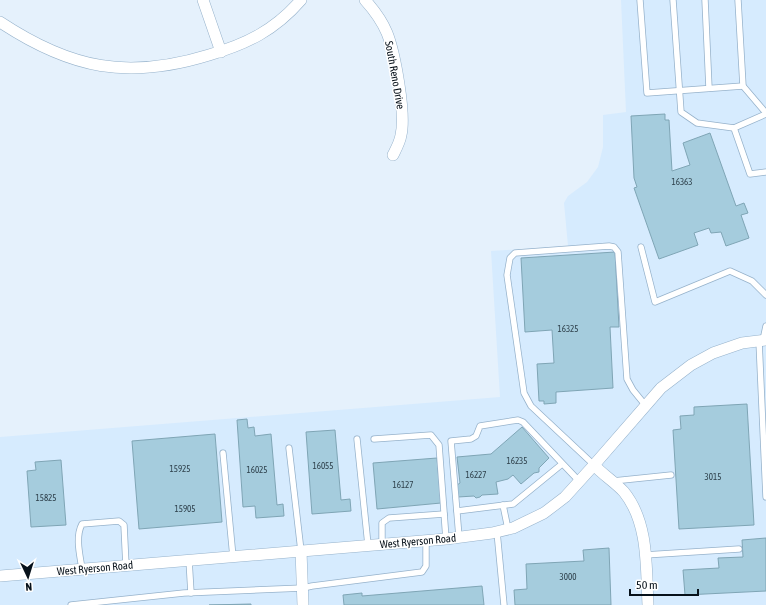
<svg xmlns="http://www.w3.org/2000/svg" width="766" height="605" font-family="'Asap Condensed',sans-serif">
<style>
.built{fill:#d6ebfe}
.building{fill:#a5ccdd;stroke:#7fa5b5}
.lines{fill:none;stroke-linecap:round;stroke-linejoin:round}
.lane-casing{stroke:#96b2cb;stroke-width:7}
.street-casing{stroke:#96b2cb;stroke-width:12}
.lane{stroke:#fff;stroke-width:5.5}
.street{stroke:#fff;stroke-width:11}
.labels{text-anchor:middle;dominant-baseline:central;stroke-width:3;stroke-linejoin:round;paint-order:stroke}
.number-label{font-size:9px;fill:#2e404b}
.street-label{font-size:11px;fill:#07111a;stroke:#fff}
</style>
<rect width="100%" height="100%" fill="#e5f1fc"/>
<path class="built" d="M 621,0 L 766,0 L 766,605 L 0,605 L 0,437 L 500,397 L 491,251 L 568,246 L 564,203 L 568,196 L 587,182 L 598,167 L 603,147 L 603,115 L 626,112 Z"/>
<g class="building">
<path d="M 665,114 L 665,120 L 669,120 L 672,171 L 690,165 L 683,143 L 710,133 L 736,206 L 744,203 L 748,213 L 741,215 L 749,238 L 726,246 L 721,232 L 711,233 L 709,228 L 694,233 L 698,245 L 659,259 L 634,188 L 637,187 L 634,178 L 631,116 Z"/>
<path d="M 615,252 L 619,327 L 610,327 L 613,388 L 556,392 L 556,403 L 544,404 L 544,401 L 539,401 L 537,364 L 554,363 L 552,330 L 525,332 L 521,258 Z"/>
<path d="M 747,404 L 754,525 L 679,529 L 673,430 L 681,429 L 680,416 L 694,415 L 694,407 Z"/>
<path d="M 247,419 L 248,428 L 254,427 L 255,436 L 271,434 L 277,505 L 283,504 L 284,516 L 256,518 L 255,506 L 243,507 L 237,420 Z"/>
<path d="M 522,427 L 549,458 L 539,468 L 539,472 L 534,473 L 521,484 L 513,475 L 508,479 L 496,482 L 498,494 L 482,495 L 480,497 L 476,498 L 474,496 L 458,497 L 457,485 L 460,483 L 457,457 L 491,454 Z"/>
<path d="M 335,430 L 341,500 L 350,499 L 351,511 L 312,514 L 306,432 Z"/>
<path d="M 215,434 L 222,522 L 139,529 L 132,441 Z"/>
<path d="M 437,458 L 441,503 L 377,509 L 373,463 Z"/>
<path d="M 61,460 L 66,525 L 31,527 L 27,471 L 36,470 L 35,462 Z"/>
<path d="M 766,538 L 766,591 L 685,595 L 683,570 L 719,568 L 718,558 L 743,557 L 742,540 Z"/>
<path d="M 609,548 L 611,605 L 515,605 L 514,590 L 527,589 L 526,564 L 584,561 L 583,550 Z"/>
<path d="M 482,586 L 484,605 L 344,605 L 343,595 L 362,593 L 362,596 Z"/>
<path d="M 251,604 L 251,605 L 209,605 Z"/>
</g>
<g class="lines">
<g class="lane-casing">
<g id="lane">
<path d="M 640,0 L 647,93 L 743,86"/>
<path d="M 673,0 L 681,112 L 697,123 L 734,128"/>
<path d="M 705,0 L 709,88"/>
<path d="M 738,0 L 743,86 L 766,113"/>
<path d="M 766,114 L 734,128 L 750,174 L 766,172"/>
<path d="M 641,247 L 655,302 L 730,271 L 752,281 L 766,295"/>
<path d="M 763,340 L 766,326"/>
<path d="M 759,341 L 766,497"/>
<path d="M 357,439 L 368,545"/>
<path d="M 374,439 L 431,435 L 439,445 L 446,539"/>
<path d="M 289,448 L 301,551"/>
<path d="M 223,453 L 233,557"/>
<path d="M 594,465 L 531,406 L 524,393 L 507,275 L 510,258 L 515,253 L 609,246 L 614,247 L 618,252 L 627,379 L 633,390 L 646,406"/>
<path d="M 613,481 L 671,475"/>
<path d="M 503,505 L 508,529"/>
<path d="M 457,511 L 513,504 L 562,464"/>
<path d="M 497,532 L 504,605"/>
<path d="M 459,537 L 451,441 L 471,439 L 476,436 L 480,426 L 518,420 L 523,422 L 579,481"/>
<path d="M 382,544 L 382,523 L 389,518 L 444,514"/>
<path d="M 645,555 L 739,549"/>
<path d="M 189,560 L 191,593"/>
<path d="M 82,569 C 80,555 75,537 82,524 L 119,521 L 124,525 L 126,566"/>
<path d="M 71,605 L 184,593 L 303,588 L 312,586 L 422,572 L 426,566 L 426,541"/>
</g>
</g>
<g class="street-casing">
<g id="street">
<path d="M 203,0 L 221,52"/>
<path d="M 365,0 C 374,10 382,21 387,33 C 395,53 406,114 401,135 C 400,142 396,149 393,155"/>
<path d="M 0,22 C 71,69 128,80 209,55 C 247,44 275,30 301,0"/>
<path d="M 594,465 C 603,475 615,482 624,492 C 649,523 646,568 648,605"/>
<path d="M 301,551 L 303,605"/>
<path d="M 0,576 L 446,539 L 492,533 L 513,528 L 544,513 L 565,497 L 594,465 L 661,388 L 691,365 L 713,353 L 742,343 L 766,340"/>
</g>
</g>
<use href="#lane" class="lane"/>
<use href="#street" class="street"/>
</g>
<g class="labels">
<g class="number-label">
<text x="682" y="182">16363</text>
<text x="568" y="329">16325</text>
<text x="517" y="461">16235</text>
<text x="323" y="466">16055</text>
<text x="180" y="469">15925</text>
<text x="257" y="470">16025</text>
<text x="476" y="475">16227</text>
<text x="713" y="477">3015</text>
<text x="403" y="485">16127</text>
<text x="46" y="498">15825</text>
<text x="185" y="509">15905</text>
<text x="568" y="577">3000</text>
</g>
<g class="street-label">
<text transform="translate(395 75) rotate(80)">South Reno Drive</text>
<text transform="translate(418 541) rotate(-5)">West Ryerson Road</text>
<text transform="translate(95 568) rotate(-5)">West Ryerson Road</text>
</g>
</g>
<g transform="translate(28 577) rotate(176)" stroke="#ffffff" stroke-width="3" paint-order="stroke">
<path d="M0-3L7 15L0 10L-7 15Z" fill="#07111a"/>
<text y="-6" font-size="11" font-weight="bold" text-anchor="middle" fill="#07111a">N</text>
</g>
<path d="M630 589v6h68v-6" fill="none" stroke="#07111a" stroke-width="2"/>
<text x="636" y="589" font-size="12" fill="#07111a" stroke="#ffffff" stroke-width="3" paint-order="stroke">50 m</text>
</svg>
